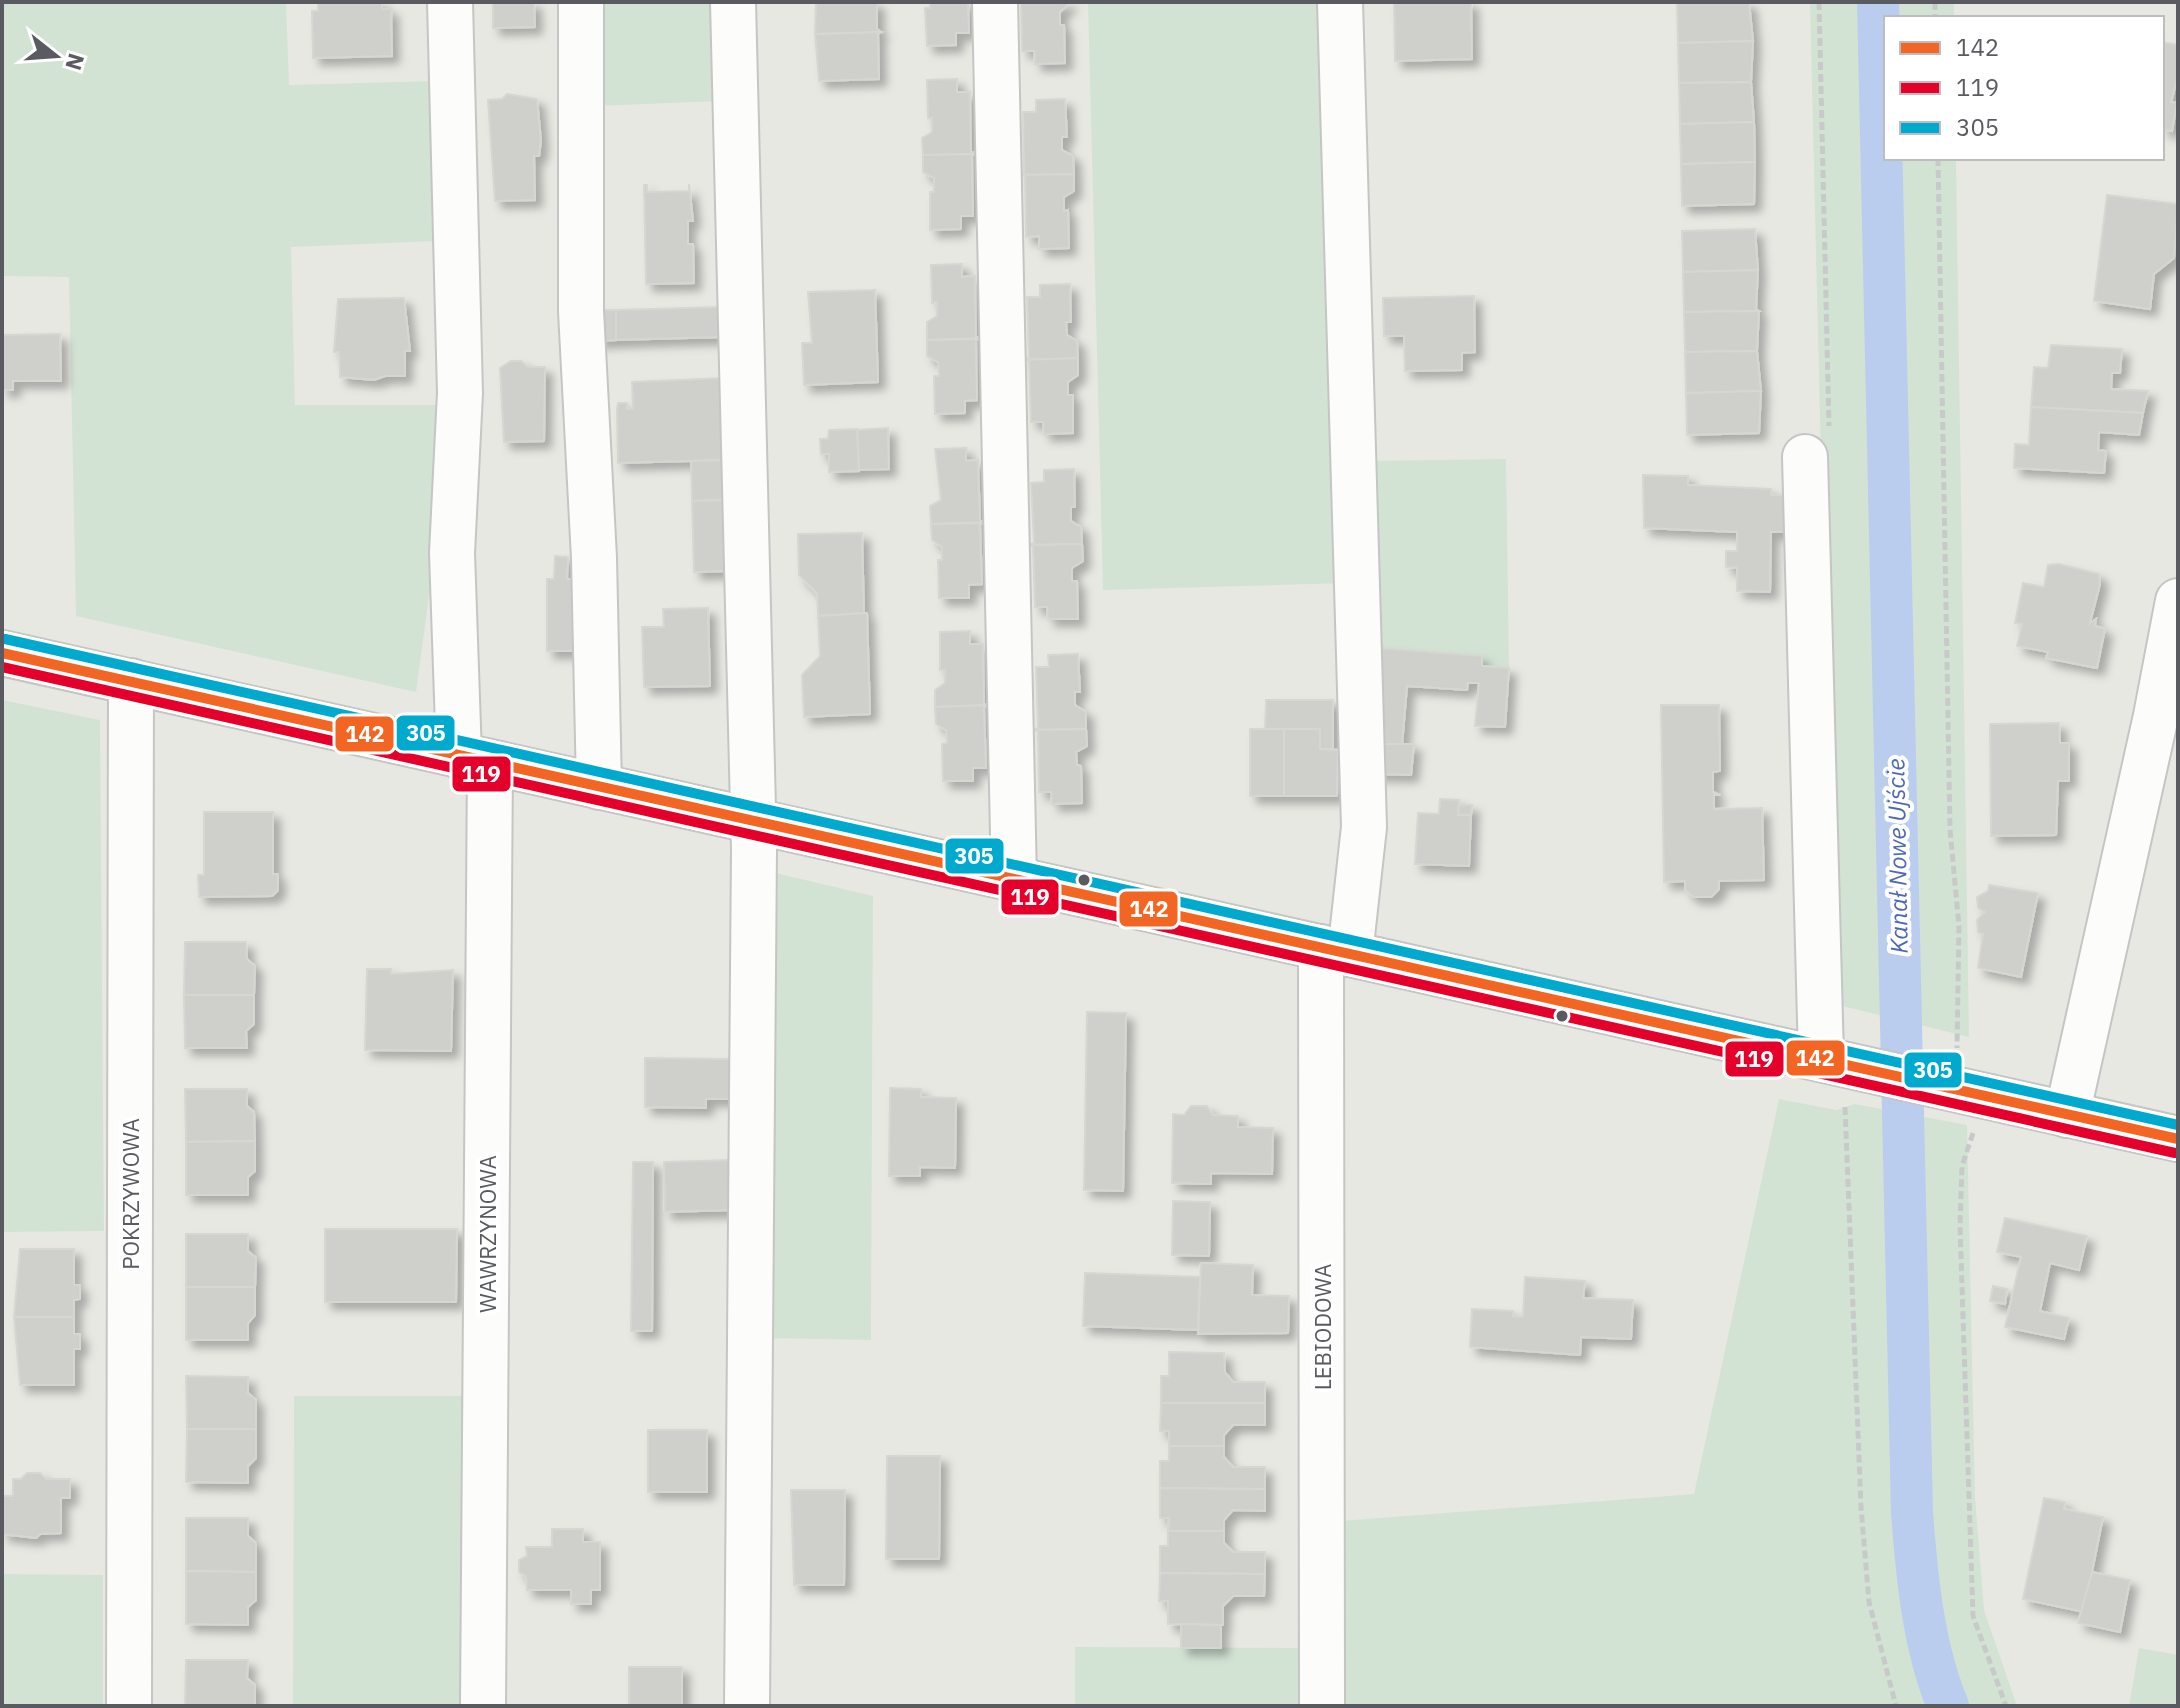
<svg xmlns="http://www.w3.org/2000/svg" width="2180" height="1708" font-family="'IBM Plex Sans',sans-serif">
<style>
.green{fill:#d2e3d4}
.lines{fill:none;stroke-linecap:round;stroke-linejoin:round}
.canal{stroke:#bacdef;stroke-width:42}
.building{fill:#cfcfcc;stroke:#d7d7d2;stroke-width:2;filter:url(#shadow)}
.minor-casing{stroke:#c5c5c3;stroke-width:48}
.path{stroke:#c7cac9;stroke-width:5;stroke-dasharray:8 4;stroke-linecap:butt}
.minor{stroke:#fcfcfb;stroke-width:44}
.bus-1-casing{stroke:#fff;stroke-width:16}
.bus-2-casing{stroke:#fff;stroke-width:16}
.bus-3-casing{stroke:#fff;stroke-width:16}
.bus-1{stroke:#f26522;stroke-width:10}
.bus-2{stroke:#e4002b;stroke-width:10}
.bus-3{stroke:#00a9ce;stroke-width:10}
.bus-dot{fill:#595b60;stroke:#fff;stroke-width:3}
.labels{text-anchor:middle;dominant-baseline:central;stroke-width:8;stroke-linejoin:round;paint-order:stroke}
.street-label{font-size:22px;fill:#595b60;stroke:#fff}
.water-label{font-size:24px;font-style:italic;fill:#4e69b3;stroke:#fff}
.line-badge{stroke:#fff;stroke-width:3}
.badge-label{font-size:22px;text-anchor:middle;font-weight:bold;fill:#fff}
</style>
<defs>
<filter id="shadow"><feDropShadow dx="7" dy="7" stdDeviation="4" flood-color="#0004"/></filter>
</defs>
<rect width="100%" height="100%" fill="#e8e8e3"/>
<g class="green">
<path d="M 2,2 L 286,2 L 289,85 L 433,81 L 436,241 L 291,247 L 295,405 L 439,405 L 435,552 L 416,692 L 76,616 L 69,277 L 2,276 Z"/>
<path d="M 596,2 L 718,2 L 722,101 L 595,106 Z"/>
<path d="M 1088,2 L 1331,2 L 1349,583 L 1103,590 Z"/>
<path d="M 1810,2 L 1954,2 L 1954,18 L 1886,18 L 1886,158 L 1956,158 L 1969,1037 L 1834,1004 Z"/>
<path d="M 1506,459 L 1509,668 L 1482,666 L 1482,656 L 1369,647 L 1366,461 Z"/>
<path d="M 2,700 L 100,720 L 104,1231 L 2,1232 Z"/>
<path d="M 763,870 L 873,896 L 871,1340 L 758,1338 Z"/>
<path d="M 1779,1099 L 1836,1110 L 1855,1104 L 1967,1125 L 1975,1497 L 1984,1610 L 2017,1706 L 1341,1706 L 1340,1521 L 1694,1494 Z"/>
<path d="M 294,1396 L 470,1396 L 464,1706 L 293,1706 Z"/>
<path d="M 2,1574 L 103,1575 L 103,1706 L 2,1706 Z"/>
<path d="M 1075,1647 L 1301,1648 L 1300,1706 L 1075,1706 Z"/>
<path d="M 2139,1648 L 2178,1655 L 2178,1706 L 2129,1706 Z"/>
</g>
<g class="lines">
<path class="canal" d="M 1878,2 L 1912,1513 C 1917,1577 1923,1646 1948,1706"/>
</g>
<g class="building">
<path d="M 318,2 L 382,2 L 382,9 L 391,9 L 392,56 L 313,58 L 312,11 L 318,11 Z"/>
<path d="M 493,2 L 534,2 L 535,27 L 493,28 Z"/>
<path d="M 816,2 L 877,2 L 877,29 L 881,32 L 815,34 Z"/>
<path d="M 930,2 L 968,2 L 969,33 L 956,33 L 956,45 L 927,46 L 925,8 L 930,8 Z"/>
<path d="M 1021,2 L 1070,2 L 1060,12 L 1060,25 L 1064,25 L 1065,63 L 1035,64 L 1034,51 L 1022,51 Z"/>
<path d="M 1394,2 L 1471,2 L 1472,59 L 1395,61 Z"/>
<path d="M 1677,2 L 1749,2 L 1753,41 L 1678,43 Z"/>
<path d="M 881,32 L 878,34 L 879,79 L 819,81 L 815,34 Z"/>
<path d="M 1753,41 L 1751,82 L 1679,83 L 1678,43 Z"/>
<path d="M 2162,42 L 2178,45 L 2178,76 L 2171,102 L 2177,103 L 2172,131 L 2162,129 Z"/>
<path d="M 957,79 L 957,92 L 970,92 L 971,152 L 978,154 L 923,155 L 922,138 L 932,132 L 932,118 L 928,118 L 927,80 Z"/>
<path d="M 1751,82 L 1754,122 L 1680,124 L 1679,83 Z"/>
<path d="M 507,94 L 537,99 L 541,141 L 539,156 L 534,156 L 535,200 L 495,201 L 488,100 L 502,99 Z"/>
<path d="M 1065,99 L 1067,137 L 1062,137 L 1062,150 L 1073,156 L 1074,174 L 1019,175 L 1024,173 L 1023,112 L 1036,112 L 1036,100 Z"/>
<path d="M 1754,122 L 1755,162 L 1681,164 L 1680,124 Z"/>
<path d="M 923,155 L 978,154 L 972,155 L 973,216 L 961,216 L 961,229 L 930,230 L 930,192 L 934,192 L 934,178 L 923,172 Z"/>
<path d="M 1755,162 L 1754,204 L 1682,206 L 1681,164 Z"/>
<path d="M 1074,174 L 1074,191 L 1064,197 L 1064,211 L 1068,210 L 1069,248 L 1039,249 L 1039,236 L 1026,237 L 1025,176 L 1019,175 Z"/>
<path d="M 689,184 L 693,221 L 688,221 L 688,244 L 693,244 L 694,283 L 646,284 L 644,185 L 647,185 L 647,192 L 689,191 Z"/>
<path d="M 2107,195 L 2178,204 L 2174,258 L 2154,274 L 2150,309 L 2094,301 Z"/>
<path d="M 1755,229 L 1758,270 L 1683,272 L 1682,231 Z"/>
<path d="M 962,264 L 962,277 L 975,276 L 976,337 L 982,338 L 927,340 L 927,322 L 937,316 L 937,302 L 932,303 L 931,265 Z"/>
<path d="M 1758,270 L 1756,309 L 1759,311 L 1684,312 L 1683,272 Z"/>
<path d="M 1070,284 L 1071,322 L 1066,322 L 1067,335 L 1077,341 L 1078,358 L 1023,360 L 1029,358 L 1027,297 L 1040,297 L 1040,285 Z"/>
<path d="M 875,290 L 878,382 L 804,385 L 802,343 L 812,343 L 808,292 Z"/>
<path d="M 1474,296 L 1475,352 L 1462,353 L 1462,370 L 1405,371 L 1404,336 L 1384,336 L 1383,298 Z"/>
<path d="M 404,298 L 410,351 L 405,351 L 405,376 L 385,376 L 374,380 L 340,377 L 339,352 L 334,352 L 338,299 Z"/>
<path d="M 722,307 L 724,337 L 616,340 L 616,310 Z"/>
<path d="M 596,310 L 616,310 L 616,340 L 596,341 Z"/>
<path d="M 1759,311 L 1757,351 L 1685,352 L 1684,312 Z"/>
<path d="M 60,334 L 61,381 L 13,381 L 13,390 L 2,390 L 2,335 Z"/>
<path d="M 982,339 L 976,340 L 977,400 L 965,401 L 965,413 L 935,414 L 934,376 L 939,376 L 938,362 L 927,356 L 927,340 Z"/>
<path d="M 2051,345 L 2122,349 L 2120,373 L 2112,373 L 2111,389 L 2148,391 L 2143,413 L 2031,407 L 2034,367 L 2048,368 Z"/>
<path d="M 1757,351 L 1761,391 L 1686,393 L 1685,352 Z"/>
<path d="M 1078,358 L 1078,375 L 1068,382 L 1068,395 L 1073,395 L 1073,433 L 1044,434 L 1043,422 L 1031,422 L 1029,361 L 1023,360 Z"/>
<path d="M 511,361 L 521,361 L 528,367 L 545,367 L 544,441 L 504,442 L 500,368 Z"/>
<path d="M 725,378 L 727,460 L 618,463 L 617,410 L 618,403 L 627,403 L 627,409 L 633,409 L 632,382 Z"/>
<path d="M 1761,391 L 1759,433 L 1687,435 L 1686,393 Z"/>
<path d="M 2031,407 L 2143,413 L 2139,435 L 2099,432 L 2098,450 L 2106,451 L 2104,473 L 2014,468 L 2015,444 L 2029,445 Z"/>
<path d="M 888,428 L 889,469 L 858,470 L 857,430 Z"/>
<path d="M 857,429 L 859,471 L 829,472 L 829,454 L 821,454 L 820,439 L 828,439 L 829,430 Z"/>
<path d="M 966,448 L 966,461 L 978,460 L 980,521 L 986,522 L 931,524 L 930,506 L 941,500 L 935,449 Z"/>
<path d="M 727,460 L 729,500 L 692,501 L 691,461 Z"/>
<path d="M 1074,469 L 1075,507 L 1071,507 L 1071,521 L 1081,527 L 1082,544 L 1028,545 L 1034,543 L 1031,483 L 1044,482 L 1044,470 Z"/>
<path d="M 1643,475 L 1688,476 L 1688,485 L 1771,489 L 1771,495 L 1787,495 L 1787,532 L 1771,532 L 1770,592 L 1737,591 L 1737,568 L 1726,567 L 1726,551 L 1737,551 L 1737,532 L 1644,528 Z"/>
<path d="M 729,500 L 731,571 L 694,572 L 692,501 Z"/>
<path d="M 986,523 L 980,524 L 982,584 L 969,585 L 969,598 L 939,598 L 938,560 L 942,560 L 942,547 L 932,540 L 931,524 Z"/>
<path d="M 862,533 L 864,613 L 818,616 L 817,593 L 799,575 L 798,534 Z"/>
<path d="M 1082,544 L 1083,561 L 1072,568 L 1072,581 L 1077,581 L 1078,619 L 1048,619 L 1047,607 L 1035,607 L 1033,546 L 1028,545 Z"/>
<path d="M 555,556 L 568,557 L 567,579 L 583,579 L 583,651 L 547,651 L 547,579 L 554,579 Z"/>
<path d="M 2059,564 L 2099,574 L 2100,584 L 2090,623 L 2096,619 L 2095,626 L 2105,629 L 2097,668 L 2046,658 L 2048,652 L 2017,646 L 2022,624 L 2015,623 L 2023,583 L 2044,587 L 2048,565 Z"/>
<path d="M 708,608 L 710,686 L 644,687 L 642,627 L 664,627 L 663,609 Z"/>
<path d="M 867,613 L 870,714 L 804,717 L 802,675 L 820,656 L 818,616 Z"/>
<path d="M 970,631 L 970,644 L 983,644 L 984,704 L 990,705 L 935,707 L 935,690 L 945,683 L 945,670 L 940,670 L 940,632 Z"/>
<path d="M 1369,647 L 1482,656 L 1482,666 L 1509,668 L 1505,727 L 1475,726 L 1479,683 L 1468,683 L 1467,690 L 1407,686 L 1402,746 L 1370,744 Z"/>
<path d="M 1078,654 L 1080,692 L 1075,692 L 1075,705 L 1086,712 L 1086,729 L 1032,730 L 1038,728 L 1036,667 L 1049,667 L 1048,655 Z"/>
<path d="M 1266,700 L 1333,700 L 1333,749 L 1320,749 L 1320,729 L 1265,729 Z"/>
<path d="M 990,705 L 984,707 L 986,768 L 973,768 L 973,781 L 943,781 L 942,744 L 947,743 L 946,730 L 936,724 L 935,707 Z"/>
<path d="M 1661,705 L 1719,705 L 1720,771 L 1713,772 L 1713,792 L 1720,795 L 1714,795 L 1714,809 L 1762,808 L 1764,880 L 1719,881 L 1719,889 L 1711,897 L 1694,897 L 1685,890 L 1685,881 L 1664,882 Z"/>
<path d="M 2059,723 L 2060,743 L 2069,743 L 2069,781 L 2058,781 L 2056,835 L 1991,836 L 1990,724 Z"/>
<path d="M 1086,729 L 1087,746 L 1076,752 L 1077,765 L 1081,766 L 1082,803 L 1052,804 L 1051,792 L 1039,792 L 1038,731 L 1032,730 Z"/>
<rect x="1250" y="729" width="34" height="67"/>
<path d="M 1284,729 L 1320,729 L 1320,749 L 1338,750 L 1337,796 L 1284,796 Z"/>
<path d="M 1370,744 L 1414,744 L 1411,775 L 1371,774 Z"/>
<path d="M 1440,799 L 1459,800 L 1458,815 L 1471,815 L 1469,866 L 1415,864 L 1418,813 L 1439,814 Z"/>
<path d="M 1459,805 L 1472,805 L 1471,815 L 1458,815 Z"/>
<path d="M 204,812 L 273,812 L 273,874 L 278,874 L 278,890 L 272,896 L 199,897 L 198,875 L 204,875 Z"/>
<path d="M 1989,885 L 2038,893 L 2021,977 L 1978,968 L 1983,934 L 1978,932 L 1977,920 L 1985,912 L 1978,908 L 1977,897 L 1988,891 Z"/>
<path d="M 185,942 L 246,942 L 247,959 L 255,966 L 254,995 L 184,995 Z"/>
<path d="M 367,969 L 391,969 L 391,974 L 453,970 L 451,1051 L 365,1050 Z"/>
<path d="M 184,995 L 254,995 L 254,1024 L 246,1031 L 247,1048 L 185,1048 Z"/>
<path d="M 1087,1012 L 1126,1013 L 1123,1191 L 1084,1190 Z"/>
<path d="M 645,1058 L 730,1059 L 729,1099 L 706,1099 L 706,1108 L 645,1107 Z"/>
<path d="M 890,1088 L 921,1089 L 921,1097 L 956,1098 L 955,1168 L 920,1167 L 920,1176 L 889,1176 Z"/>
<path d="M 185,1089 L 247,1089 L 247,1106 L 254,1112 L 255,1141 L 186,1142 Z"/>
<path d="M 1191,1106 L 1207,1106 L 1213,1115 L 1238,1116 L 1238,1127 L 1273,1128 L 1272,1174 L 1211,1173 L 1211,1184 L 1172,1183 L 1173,1114 L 1184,1115 Z"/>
<path d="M 255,1141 L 255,1171 L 248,1177 L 248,1195 L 186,1195 L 186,1142 Z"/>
<path d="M 732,1160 L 733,1210 L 665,1212 L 664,1162 Z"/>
<path d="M 633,1162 L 653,1162 L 652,1331 L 631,1331 Z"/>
<path d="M 1173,1201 L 1210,1202 L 1209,1256 L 1172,1255 Z"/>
<path d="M 2005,1218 L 2087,1236 L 2079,1270 L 2050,1263 L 2040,1311 L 2069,1318 L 2064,1339 L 2005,1327 L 2021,1257 L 1997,1252 Z"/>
<path d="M 325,1229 L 457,1229 L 456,1302 L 325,1302 Z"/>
<path d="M 186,1234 L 248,1234 L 248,1251 L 256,1258 L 255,1287 L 186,1287 Z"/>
<path d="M 20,1249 L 74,1249 L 74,1285 L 80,1285 L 80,1299 L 74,1300 L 74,1317 L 14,1317 Z"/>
<path d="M 1201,1263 L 1253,1265 L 1252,1295 L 1289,1296 L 1288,1333 L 1198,1334 Z"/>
<path d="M 1085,1273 L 1200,1277 L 1198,1330 L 1083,1326 Z"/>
<path d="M 1525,1277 L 1585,1281 L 1583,1298 L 1633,1300 L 1631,1339 L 1581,1337 L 1580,1355 L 1470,1347 L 1472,1309 L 1513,1311 L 1513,1316 L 1523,1317 Z"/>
<path d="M 1993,1286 L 2007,1289 L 2005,1304 L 1990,1301 Z"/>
<path d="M 186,1287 L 255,1287 L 255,1315 L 248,1323 L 248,1340 L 186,1340 Z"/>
<path d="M 14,1317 L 74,1317 L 74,1334 L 80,1334 L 80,1349 L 74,1349 L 74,1385 L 20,1385 Z"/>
<path d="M 1169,1352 L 1224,1353 L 1225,1372 L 1233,1382 L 1265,1382 L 1265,1403 L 1161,1403 L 1161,1376 L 1169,1376 Z"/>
<path d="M 186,1376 L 248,1377 L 248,1393 L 256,1400 L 256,1429 L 187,1429 Z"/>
<path d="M 1161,1403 L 1265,1403 L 1265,1425 L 1233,1425 L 1224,1435 L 1224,1446 L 1169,1446 L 1169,1431 L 1160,1431 Z"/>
<path d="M 187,1429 L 256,1429 L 256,1458 L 248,1466 L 248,1483 L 186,1482 Z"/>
<rect x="648" y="1430" width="59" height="62"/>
<path d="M 1169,1446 L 1224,1446 L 1224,1457 L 1233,1467 L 1265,1467 L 1265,1489 L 1160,1488 L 1160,1461 L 1169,1461 Z"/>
<path d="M 887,1456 L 940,1456 L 939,1559 L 886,1559 Z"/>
<path d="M 27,1473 L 40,1473 L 46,1479 L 70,1479 L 70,1498 L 61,1498 L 61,1533 L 40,1534 L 36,1538 L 2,1534 L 2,1496 L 13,1496 L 13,1479 L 21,1479 Z"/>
<path d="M 1160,1488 L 1265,1489 L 1265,1511 L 1233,1510 L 1224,1520 L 1224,1531 L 1168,1531 L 1169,1518 L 1160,1518 Z"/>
<path d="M 791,1490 L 845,1490 L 844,1585 L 794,1585 Z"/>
<path d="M 2044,1498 L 2065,1502 L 2064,1509 L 2103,1517 L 2084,1612 L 2023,1599 Z"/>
<path d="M 186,1518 L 248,1518 L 248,1536 L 256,1543 L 256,1572 L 186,1571 Z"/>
<path d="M 552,1529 L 583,1529 L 583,1542 L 600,1542 L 600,1590 L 591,1590 L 591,1604 L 571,1604 L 571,1590 L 527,1590 L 526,1576 L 519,1572 L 519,1560 L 527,1556 L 526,1547 L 552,1547 Z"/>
<path d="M 1168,1531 L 1224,1531 L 1224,1543 L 1233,1552 L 1265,1552 L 1265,1574 L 1160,1573 L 1160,1546 L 1168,1546 Z"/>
<path d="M 186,1571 L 256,1572 L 256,1600 L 248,1607 L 248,1625 L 186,1624 Z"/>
<path d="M 2092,1572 L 2130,1580 L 2120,1632 L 2078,1623 Z"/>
<path d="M 1160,1573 L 1265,1574 L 1264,1596 L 1233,1596 L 1223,1606 L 1223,1625 L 1168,1624 L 1168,1601 L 1159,1601 Z"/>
<path d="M 1181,1624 L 1221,1625 L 1221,1648 L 1181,1648 Z"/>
<path d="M 186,1660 L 248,1660 L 247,1678 L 255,1685 L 255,1706 L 185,1706 Z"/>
<rect x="629" y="1667" width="53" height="39"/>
</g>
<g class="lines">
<g class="minor-casing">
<g id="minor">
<path d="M 450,2 L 460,393 L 452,553 L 459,756"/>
<path d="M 581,2 L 581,311 L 594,558 L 599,787"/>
<path d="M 733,2 L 754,849 L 747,1706"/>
<path d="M 995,2 L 1014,880"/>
<path d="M 1340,2 L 1364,827 L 1350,954"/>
<path d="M 1805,457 L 1821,1058"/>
<path d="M 2,653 L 2178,1139"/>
<path d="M 1321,947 L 1322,1706"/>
<path d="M 2067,1115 L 2156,716 L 2178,601"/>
<path d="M 129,1706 L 131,681"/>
<path d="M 483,1706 L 490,763"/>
</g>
</g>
<g class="path">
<path d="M 1819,2 L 1829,426"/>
<path d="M 1935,2 L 1935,18"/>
<path d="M 1938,158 L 1950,830 L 1959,926 L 1957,1048"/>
<path d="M 1845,1107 L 1861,1507 L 1869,1602 L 1896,1706"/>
<path d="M 1973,1133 L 1962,1166 L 1960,1226 L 1973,1616 L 2006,1706"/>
</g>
<use href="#minor" class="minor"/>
<g class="bus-1-casing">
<path id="bus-1" d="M 2,653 L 2178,1139"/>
</g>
<g class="bus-2-casing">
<path id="bus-2" d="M 2,667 L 2175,1153"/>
</g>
<g class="bus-3-casing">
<path id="bus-3" d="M 5,639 L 2178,1125"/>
</g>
<use href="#bus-1" class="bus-1"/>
<use href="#bus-2" class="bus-2"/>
<use href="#bus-3" class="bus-3"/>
</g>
<g class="bus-dot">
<circle cx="1084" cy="880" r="7"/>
<circle cx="1562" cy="1016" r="7"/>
</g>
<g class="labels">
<g class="street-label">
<text transform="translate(130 1194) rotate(-90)">POKRZYWOWA</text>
<text transform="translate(487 1234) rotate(-90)">WAWRZYNOWA</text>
<text transform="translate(1322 1327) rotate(-90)">LEBIODOWA</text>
</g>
<g class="water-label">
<text transform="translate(1897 856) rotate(-91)">Kanał Nowe Ujście</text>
</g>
</g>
<g class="line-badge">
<rect x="395" y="714" width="61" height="38" rx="8" fill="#00a9ce"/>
<rect x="334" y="715" width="61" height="38" rx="8" fill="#f26522"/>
<rect x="451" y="755" width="61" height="38" rx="8" fill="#e4002b"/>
<rect x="944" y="837" width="61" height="38" rx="8" fill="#00a9ce"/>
<rect x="1000" y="878" width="60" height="38" rx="8" fill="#e4002b"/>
<rect x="1118" y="890" width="61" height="38" rx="8" fill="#f26522"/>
<rect x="1785" y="1039" width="61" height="38" rx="8" fill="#f26522"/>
<rect x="1724" y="1040" width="61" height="38" rx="8" fill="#e4002b"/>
<rect x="1903" y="1051" width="60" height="38" rx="8" fill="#00a9ce"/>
</g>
<g class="badge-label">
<text x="426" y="741">305</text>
<text x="365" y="742">142</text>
<text x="481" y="782">119</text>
<text x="974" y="864">305</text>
<text x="1030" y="905">119</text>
<text x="1149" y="917">142</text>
<text x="1815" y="1066">142</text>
<text x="1754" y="1067">119</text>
<text x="1933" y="1078">305</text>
</g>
<rect width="2180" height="1708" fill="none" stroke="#595b60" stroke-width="8"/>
<rect x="1884" y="16" width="280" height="144" fill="#ffffff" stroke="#bdbdbf" stroke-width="2"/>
<rect x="1900" y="42" width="40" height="12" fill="#f26522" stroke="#bdbdbf" stroke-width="2"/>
<text x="1956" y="56" font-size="24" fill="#595b60">142</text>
<rect x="1900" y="82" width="40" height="12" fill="#e4002b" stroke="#bdbdbf" stroke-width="2"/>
<text x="1956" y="96" font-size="24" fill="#595b60">119</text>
<rect x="1900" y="122" width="40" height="12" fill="#00a9ce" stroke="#bdbdbf" stroke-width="2"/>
<text x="1956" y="136" font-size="24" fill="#595b60">305</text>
<g transform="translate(56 56) rotate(107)" stroke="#ffffff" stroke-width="6" paint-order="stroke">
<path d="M0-6L14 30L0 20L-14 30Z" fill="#595b60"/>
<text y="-12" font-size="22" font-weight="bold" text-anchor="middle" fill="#595b60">N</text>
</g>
</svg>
